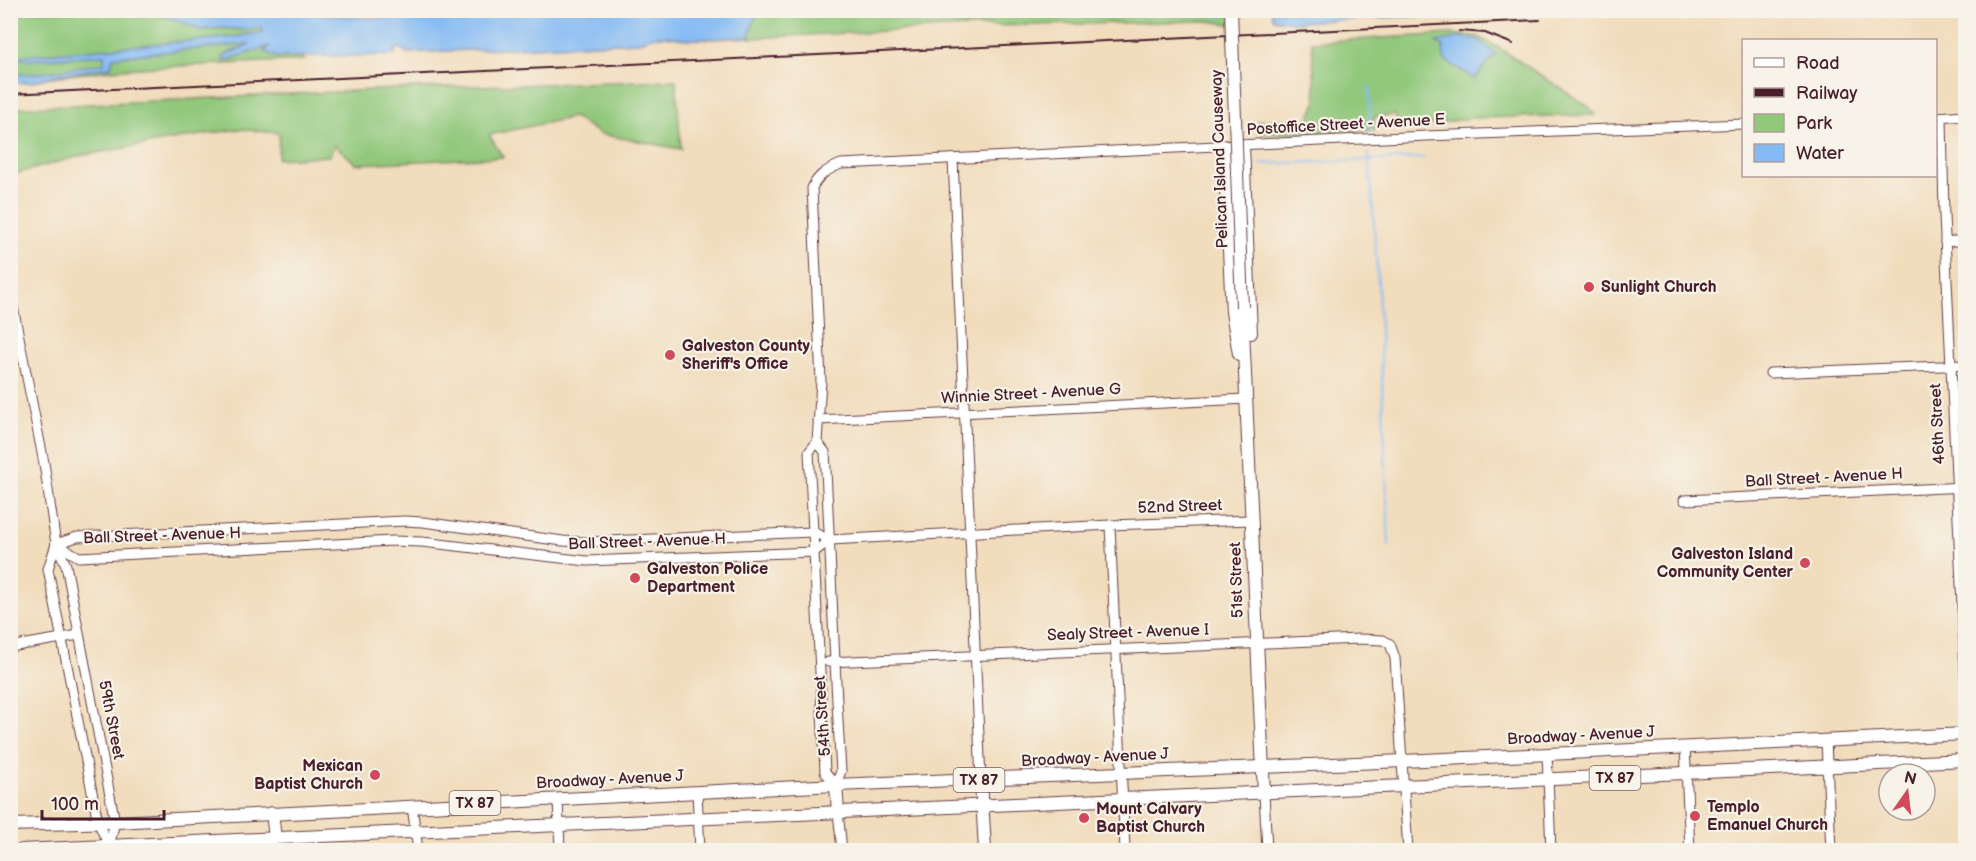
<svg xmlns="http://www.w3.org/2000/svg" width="1976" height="861" font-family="'Balsamiq Sans',sans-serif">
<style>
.green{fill:#91c87c;stroke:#6e7454;stroke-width:1.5}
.water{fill:#85bbf4;stroke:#686d90;stroke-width:1.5}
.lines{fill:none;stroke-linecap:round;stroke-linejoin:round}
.stream{stroke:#85bbf4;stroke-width:2}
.minor-casing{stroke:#633b41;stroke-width:11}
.major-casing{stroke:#633b41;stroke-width:14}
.minor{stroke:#fff;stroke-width:9}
.major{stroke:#fff;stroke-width:12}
.rail{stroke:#4a1f2b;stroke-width:2}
.major-bridge-casing{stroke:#633b41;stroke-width:14;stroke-linecap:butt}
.major-bridge{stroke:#fff;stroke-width:12}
.poi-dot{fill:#d1495b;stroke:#f7f3e8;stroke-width:2}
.labels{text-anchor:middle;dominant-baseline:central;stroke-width:4.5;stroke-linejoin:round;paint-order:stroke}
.shield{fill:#f7f3e8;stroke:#7e5f64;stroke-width:1.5}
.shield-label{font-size:15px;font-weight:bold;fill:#4a1f2b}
.street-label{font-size:16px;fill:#4a1f2b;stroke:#f7f3e8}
.poi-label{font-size:16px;font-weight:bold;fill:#4a1f2b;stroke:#f7f3e8;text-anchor:start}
</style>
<rect width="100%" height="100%" fill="#f7f3e8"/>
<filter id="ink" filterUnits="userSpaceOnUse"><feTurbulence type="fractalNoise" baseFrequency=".0167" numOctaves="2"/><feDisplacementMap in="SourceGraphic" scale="12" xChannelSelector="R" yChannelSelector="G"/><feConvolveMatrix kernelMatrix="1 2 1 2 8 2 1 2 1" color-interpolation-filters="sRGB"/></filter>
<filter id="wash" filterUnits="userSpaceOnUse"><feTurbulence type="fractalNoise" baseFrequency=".008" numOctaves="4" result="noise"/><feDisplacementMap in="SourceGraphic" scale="24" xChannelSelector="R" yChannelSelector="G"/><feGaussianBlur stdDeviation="1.35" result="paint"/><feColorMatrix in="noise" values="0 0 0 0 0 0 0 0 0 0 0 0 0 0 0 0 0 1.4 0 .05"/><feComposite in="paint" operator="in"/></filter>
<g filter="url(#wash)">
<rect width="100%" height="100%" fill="#f1dcbc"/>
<g class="green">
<path d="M 1234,10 L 1234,25 L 1208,21 L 985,26 L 750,38 L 750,11 Z"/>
<path d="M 11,11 L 191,11 L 263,23 L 305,60 L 120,69 L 11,82 Z"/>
<path d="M 1451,34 L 1477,36 L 1499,48 L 1589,107 L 1595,115 L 1470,118 L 1400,130 L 1395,115 L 1374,117 L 1375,130 L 1262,134 L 1257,121 L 1309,119 L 1316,103 L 1312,42 Z"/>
<path d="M 676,80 L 681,149 L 600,134 L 574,117 L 489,135 L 503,157 L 356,164 L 335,145 L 329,156 L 278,159 L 279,133 L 239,129 L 213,133 L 83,155 L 11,175 L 11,108 L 415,88 Z"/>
</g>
<g class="water">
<path d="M 261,10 L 372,18 L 517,10 L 757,11 L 749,37 C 729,38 710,39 690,39 C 669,38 661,31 639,42 L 408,53 L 400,48 L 395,49 L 395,55 L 276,57 L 264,51 L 270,46 L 224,61 L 223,56 L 250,44 L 113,57 L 111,67 L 56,75 L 32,82 L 11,83 L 11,75 L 42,73 L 104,63 L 104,55 L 28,60 L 11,57 L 233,37 L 263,32 L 262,27 L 247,30 L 222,28 L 200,30 L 177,20 L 144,11 Z"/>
<path d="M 1271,11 L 1271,10 L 1449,11 L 1425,16 L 1293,22 L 1274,19 Z"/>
<path d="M 1461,37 L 1477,39 L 1496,54 L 1484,66 L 1475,79 L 1445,60 L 1443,51 L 1444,46 L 1436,42 Z"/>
</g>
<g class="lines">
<g class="stream">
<path d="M 1217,10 L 1218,19"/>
<path d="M 1369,86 L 1370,132"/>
<path d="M 1369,153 L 1378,283 L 1389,546"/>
<path d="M 1261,164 L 1423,158"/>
</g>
</g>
</g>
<g filter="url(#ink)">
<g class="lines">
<g class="minor-casing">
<g id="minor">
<path d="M 1936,117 L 1966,115"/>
<path d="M 1942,117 L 1944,215 L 1966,692"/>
<path d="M 953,159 L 981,780"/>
<path d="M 1945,242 L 1966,240"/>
<path d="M 10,292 L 44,463 L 56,544 L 66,565 L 115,822 L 109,846"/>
<path d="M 1770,373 L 1966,365"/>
<path d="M 818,420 L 1246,399"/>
<path d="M 817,442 L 825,452 C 831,558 834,664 841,771 L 836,785 L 825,772 L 809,452 L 817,442 L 821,381 L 812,188 C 819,174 827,170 841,164 L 1426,136 L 1744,124"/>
<path d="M 1684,500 L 1966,487"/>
<path d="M 1110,525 L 1251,520"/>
<path d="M 56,544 L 77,537 L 404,521 L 423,522 L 563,541 L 586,542 L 813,532 L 830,540 L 1110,525 L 1125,850"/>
<path d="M 56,544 L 79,557 L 393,541 L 422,542 L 587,561 L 814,552 L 830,540"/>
<path d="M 56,544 L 48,569 L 98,822 L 109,846"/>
<path d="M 10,647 L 79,635"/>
<path d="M 828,662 L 1359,639 L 1383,640 L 1390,644 L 1395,658 L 1408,850"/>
<path d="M 1826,740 L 1831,850"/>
<path d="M 1685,747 L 1690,850"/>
<path d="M 1547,754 L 1551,850"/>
<path d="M 697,792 L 700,850"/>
<path d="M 1264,794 L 1267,850"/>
<path d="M 558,799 L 560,850"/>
<path d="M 412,806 L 418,850"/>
<path d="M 838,812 L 842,850"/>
</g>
</g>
<g class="major-casing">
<g id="major">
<path d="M 1243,145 L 1251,333"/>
<path d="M 1224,146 L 1232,312 L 1239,354"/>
<path d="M 1242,307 L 1264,794"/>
<path d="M 981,780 L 985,850"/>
<path d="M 836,785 L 838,812"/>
<path d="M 272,813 L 275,838"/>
<path d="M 10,825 L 115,822 L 836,785 L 1403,761 L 1966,734"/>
<path d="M 22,850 L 1966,760"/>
</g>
</g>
<use href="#minor" class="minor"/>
<use href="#major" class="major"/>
<g class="rail">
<path d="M 1459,31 L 1485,33 L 1513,44"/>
<path d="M 10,94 L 1540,20"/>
</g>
<g class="major-bridge-casing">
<path id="major-bridge" d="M 1231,10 L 1242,307"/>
</g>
<use href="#major-bridge" class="major-bridge"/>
</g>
</g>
<g class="poi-dot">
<circle cx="1589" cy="287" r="6"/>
<circle cx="670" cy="355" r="6"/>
<circle cx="1805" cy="563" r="6"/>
<circle cx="635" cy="578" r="6"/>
<circle cx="375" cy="775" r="6"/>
<circle cx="1695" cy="816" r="6"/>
<circle cx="1084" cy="818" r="6"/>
</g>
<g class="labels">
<g class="shield">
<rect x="1589.5" y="766" width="51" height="24" rx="4.5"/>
<rect x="953.5" y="768" width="51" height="24" rx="4.5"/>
<rect x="449.5" y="791" width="51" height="24" rx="4.5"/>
</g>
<g class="shield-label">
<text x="1615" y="778">TX 87</text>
<text x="979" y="780">TX 87</text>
<text x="475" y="803">TX 87</text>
</g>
<g class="street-label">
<text transform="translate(1346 125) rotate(-3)">Postoffice Street - Avenue E</text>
<text transform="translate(1220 159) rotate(-92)">Pelican Island Causeway</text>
<text transform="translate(1031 394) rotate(-3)">Winnie Street - Avenue G</text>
<text transform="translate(1938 424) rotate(-93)">46th Street</text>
<text transform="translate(1824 478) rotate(-3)">Ball Street - Avenue H</text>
<text transform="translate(1180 507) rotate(-2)">52nd Street</text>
<text transform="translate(162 536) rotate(-2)">Ball Street - Avenue H</text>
<text transform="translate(647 542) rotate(-2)">Ball Street - Avenue H</text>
<text transform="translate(1237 580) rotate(-92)">51st Street</text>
<text transform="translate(1128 633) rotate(-2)">Sealy Street - Avenue I</text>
<text transform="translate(823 716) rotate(-94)">54th Street</text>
<text transform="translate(111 720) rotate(79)">59th Street</text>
<text transform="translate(1581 736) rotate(-3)">Broadway - Avenue J</text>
<text transform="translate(1095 758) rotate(-3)">Broadway - Avenue J</text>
<text transform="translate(610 780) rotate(-3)">Broadway - Avenue J</text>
</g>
<g class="poi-label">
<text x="1601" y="287">Sunlight Church</text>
<text x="682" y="346">Galveston County<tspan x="682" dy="18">Sheriff's Office</tspan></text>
<text x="1793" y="554" text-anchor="end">Galveston Island<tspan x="1793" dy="18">Community Center</tspan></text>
<text x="647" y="569">Galveston Police<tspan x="647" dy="18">Department</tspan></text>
<text x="363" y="766" text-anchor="end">Mexican<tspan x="363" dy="18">Baptist Church</tspan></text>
<text x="1707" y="807">Templo<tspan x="1707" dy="18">Emanuel Church</tspan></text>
<text x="1096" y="809">Mount Calvary<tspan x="1096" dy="18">Baptist Church</tspan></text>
</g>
</g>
<rect width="1976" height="861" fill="none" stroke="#f7f3e8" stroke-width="36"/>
<rect x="1742" y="39" width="195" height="138" fill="#f7f3e8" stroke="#b29e9c" stroke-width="1.5"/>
<rect x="1754" y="58" width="30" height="9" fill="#ffffff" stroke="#b29e9c" stroke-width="1.5"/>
<text x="1796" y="69" font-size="18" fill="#4a1f2b">Road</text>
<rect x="1754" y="88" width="30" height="9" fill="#4a1f2b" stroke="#b29e9c" stroke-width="1.5"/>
<text x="1796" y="99" font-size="18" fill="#4a1f2b">Railway</text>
<rect x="1754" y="114" width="30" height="18" fill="#91c87c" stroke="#b29e9c" stroke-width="1.5"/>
<text x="1796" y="129" font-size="18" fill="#4a1f2b">Park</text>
<rect x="1754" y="144" width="30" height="18" fill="#85bbf4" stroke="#b29e9c" stroke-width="1.5"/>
<text x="1796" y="159" font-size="18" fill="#4a1f2b">Water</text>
<g transform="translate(1907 792) rotate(14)"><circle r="28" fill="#f7f3e8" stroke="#b29e9c" stroke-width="1.5"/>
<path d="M0-4.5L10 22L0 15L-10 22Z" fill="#d1495b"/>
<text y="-9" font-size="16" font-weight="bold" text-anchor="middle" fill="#4a1f2b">N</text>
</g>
<path d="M42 810v9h122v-9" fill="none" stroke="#4a1f2b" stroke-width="3"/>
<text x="51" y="810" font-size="18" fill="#4a1f2b" stroke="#f7f3e8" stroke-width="4.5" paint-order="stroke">100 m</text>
</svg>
